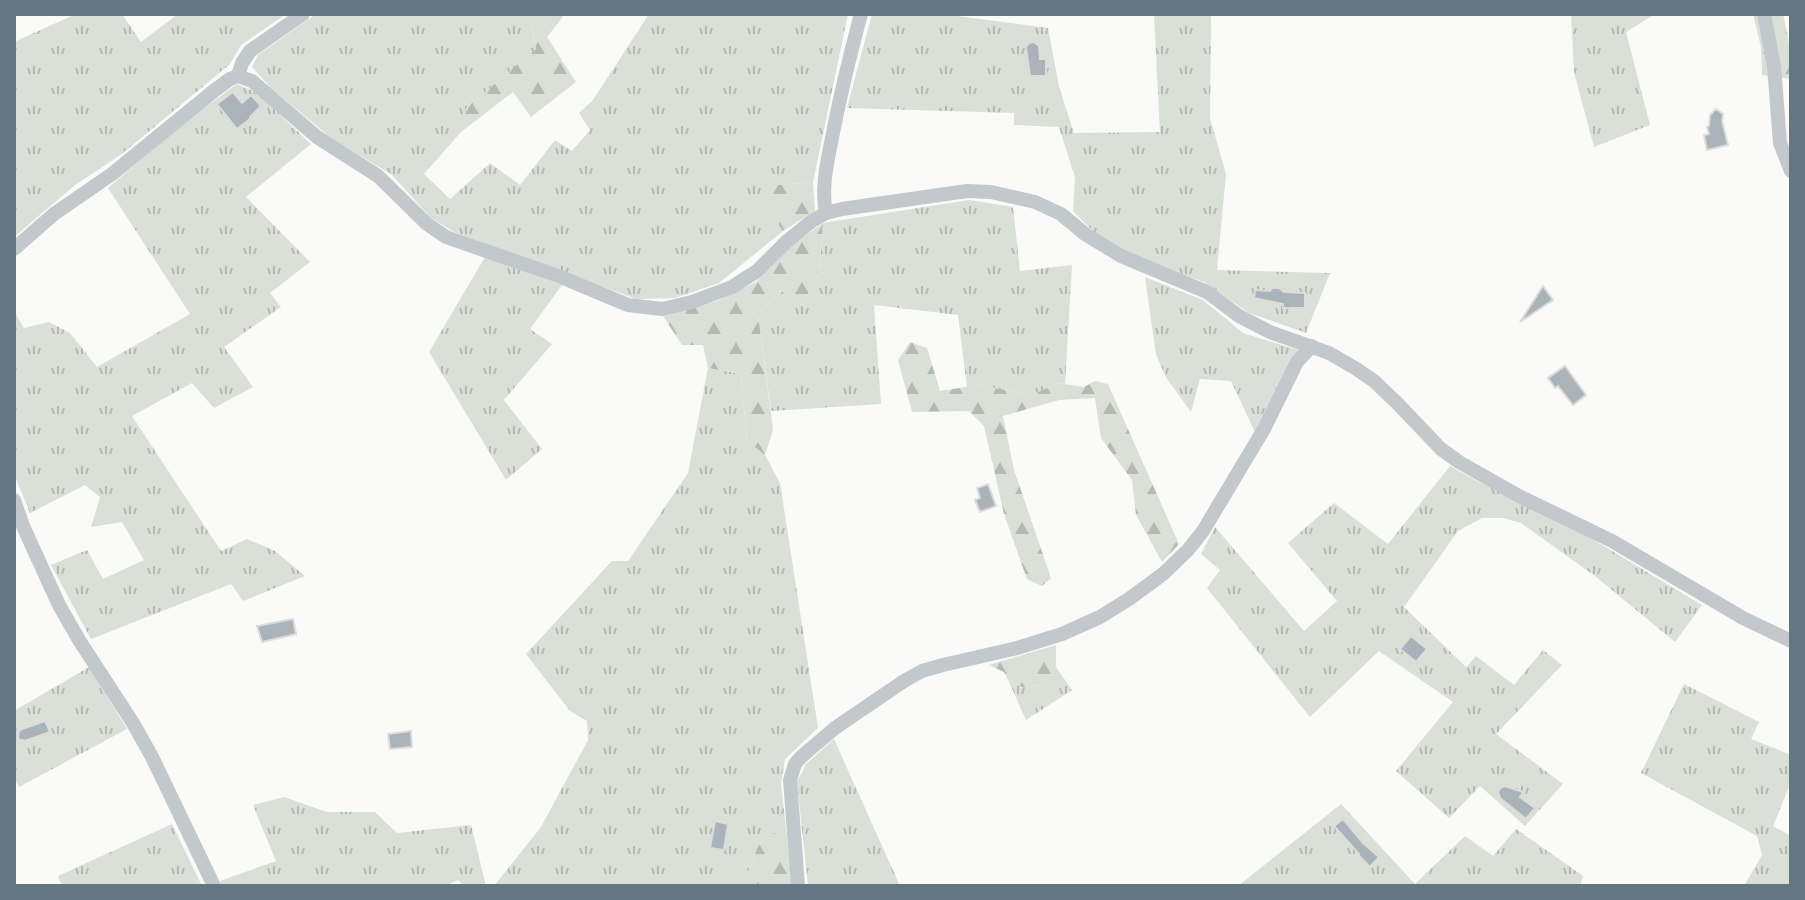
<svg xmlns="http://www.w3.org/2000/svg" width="1805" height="900" font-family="Mulish,sans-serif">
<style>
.grass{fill:url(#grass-tufts)}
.forest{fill:url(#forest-firs)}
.building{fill:#aab3b9;stroke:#dcdcda;stroke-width:2}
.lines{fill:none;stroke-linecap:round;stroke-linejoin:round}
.minor{stroke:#c3c8cc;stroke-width:14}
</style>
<defs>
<pattern id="grass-tufts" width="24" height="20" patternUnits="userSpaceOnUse" patternTransform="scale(2)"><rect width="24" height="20" fill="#dadfd7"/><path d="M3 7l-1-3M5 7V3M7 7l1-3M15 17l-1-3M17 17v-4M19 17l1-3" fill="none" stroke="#b4b9b4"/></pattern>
<pattern id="forest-firs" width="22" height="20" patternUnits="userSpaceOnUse" patternTransform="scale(2)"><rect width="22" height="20" fill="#dadfd7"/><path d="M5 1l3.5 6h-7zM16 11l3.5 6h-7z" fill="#b4b9b4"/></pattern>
</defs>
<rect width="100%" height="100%" fill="#fafaf8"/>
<g class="grass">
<path d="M 76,14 L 122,14 L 141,42 L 178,14 L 286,14 L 241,45 L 230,64 L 123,153 L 74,186 L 14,237 L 14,42 Z"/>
<path d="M 316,14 L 565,14 L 547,37 L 531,23 L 536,49 L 467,108 L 461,132 L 424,174 L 450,199 L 490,163 L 520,185 L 555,140 L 572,151 L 590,130 L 579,113 L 593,100 L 649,14 L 848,14 L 813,182 L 778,185 L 763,202 L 783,231 L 719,283 L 675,298 L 636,299 L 454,232 L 431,218 L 391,174 L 335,141 L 272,89 L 252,67 L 258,55 Z"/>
<path d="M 872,14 L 942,14 L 1048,28 L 1059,87 L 1074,133 L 1160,132 L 1154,14 L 1211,14 L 1210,118 L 1226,174 L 1217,270 L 1330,273 L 1306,333 L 1249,313 L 1204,282 L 1138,258 L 1096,234 L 1073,211 L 1075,177 L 1059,127 L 1014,125 L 1014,113 L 847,108 Z"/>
<path d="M 1571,14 L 1655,14 L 1626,32 L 1650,125 L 1594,147 L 1574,72 Z"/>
<path d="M 237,84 L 257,93 L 311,144 L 246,197 L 310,262 L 270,293 L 281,307 L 224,347 L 253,387 L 214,408 L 192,383 L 132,416 L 221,551 L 247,539 L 275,551 L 305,576 L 243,601 L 231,584 L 91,639 L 51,565 L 87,550 L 103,579 L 144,560 L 122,522 L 91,527 L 100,497 L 85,485 L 30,513 L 14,474 L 14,311 L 24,328 L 49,322 L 70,333 L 97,367 L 190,314 L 108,188 L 182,124 Z"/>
<path d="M 969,200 L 1013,207 L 1020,271 L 1072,265 L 1065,384 L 1057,383 L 1032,395 L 979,385 L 967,387 L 958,315 L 874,305 L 881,404 L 771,411 L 758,314 L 782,291 L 802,306 L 819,271 L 823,223 Z"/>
<path d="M 485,257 L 562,285 L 530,329 L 552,344 L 504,400 L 542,449 L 506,480 L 429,352 Z"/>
<path d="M 1145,277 L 1203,300 L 1243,333 L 1298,350 L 1255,432 L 1231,381 L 1200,379 L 1191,412 L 1165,376 L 1156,354 Z"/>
<path d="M 708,368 L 741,374 L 747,441 L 765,455 L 780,483 L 818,728 L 785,759 L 781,783 L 787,838 L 770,833 L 758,846 L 743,886 L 494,886 L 541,827 L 588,740 L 587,721 L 570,711 L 526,654 L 612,561 L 628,561 L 688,473 Z"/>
<path d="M 1450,466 L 1475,480 L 1567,524 L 1702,605 L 1675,642 L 1595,576 L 1521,523 L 1503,518 L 1482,518 L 1458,531 L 1404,607 L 1466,667 L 1476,656 L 1514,685 L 1543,650 L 1562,665 L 1496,734 L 1563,784 L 1525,826 L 1480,786 L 1449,818 L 1396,771 L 1453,702 L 1379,651 L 1310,717 L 1207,588 L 1220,570 L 1201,554 L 1215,527 L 1304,631 L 1337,601 L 1288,543 L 1334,503 L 1388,544 Z"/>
<path d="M 89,667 L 127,729 L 19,787 L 14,778 L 14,711 Z"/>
<path d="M 1056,667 L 1072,690 L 1026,720 L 1009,682 C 1034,691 1041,688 1056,667 Z"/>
<path d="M 1684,684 L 1759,722 L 1751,739 L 1791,755 L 1791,782 L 1773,826 L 1791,836 L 1791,886 L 1744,886 L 1762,855 L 1757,836 L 1641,773 Z"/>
<path d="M 834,739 L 900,886 L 808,886 L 797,782 L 806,764 Z"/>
<path d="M 284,797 L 327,812 L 375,812 L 397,833 L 471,825 L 486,886 L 464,886 L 458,880 L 445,886 L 222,886 L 220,881 L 276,861 L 253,805 Z"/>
<path d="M 1341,804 L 1415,884 L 1465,836 L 1493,856 L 1516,829 L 1583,876 L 1580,886 L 1238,886 Z"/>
<path d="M 172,824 L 202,886 L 62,886 L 58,876 Z"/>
</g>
<g class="forest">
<path d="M 1753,14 L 1783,14 L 1791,53 L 1791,79 L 1762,75 L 1761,47 Z"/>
<path d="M 531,22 L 547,37 L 576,82 L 531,117 L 513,92 L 461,132 L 466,108 L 536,49 Z"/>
<path d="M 813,182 L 815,211 L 783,231 L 762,202 L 778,185 Z"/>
<path d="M 823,223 L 819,271 L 802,306 L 782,291 L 758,314 L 773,430 L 765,455 L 747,441 L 741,374 L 708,368 L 703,345 L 682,345 L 663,316 L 717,301 L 756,282 L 791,246 Z"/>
<path d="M 910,342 L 927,348 L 940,391 L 979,385 L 1032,395 L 1057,383 L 1084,387 L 1095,381 L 1108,384 L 1179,544 L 1162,562 L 1136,515 L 1132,480 L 1101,438 L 1095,398 L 1059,400 L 1003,416 L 1014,470 L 1051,578 L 1042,586 L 1027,579 L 1004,514 L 984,426 L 969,411 L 912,412 L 898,360 Z"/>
<path d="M 1056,645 L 1056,667 L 1045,683 L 1026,688 L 1009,682 L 1004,672 L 989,665 Z"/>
<path d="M 771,832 L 787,838 L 792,886 L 743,886 L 758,846 Z"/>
</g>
<g class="building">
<path d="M 1034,42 L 1039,46 L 1040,59 L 1046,59 L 1046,76 L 1030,76 L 1026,47 L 1029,43 Z"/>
<path d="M 233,92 L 242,103 L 251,95 L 261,106 L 250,117 L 251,118 L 237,129 L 217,104 Z"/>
<path d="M 1716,109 L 1723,114 L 1722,121 L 1728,145 L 1707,150 L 1704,135 L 1709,134 L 1707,127 L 1709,126 L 1710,115 Z"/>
<path d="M 1543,286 L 1553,300 L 1520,322 Z"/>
<path d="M 1272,288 L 1279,288 L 1284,292 L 1305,293 L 1305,308 L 1283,308 L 1283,304 L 1254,298 L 1255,290 L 1270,291 Z"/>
<path d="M 1565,366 L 1586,395 L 1573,405 L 1558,386 L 1555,388 L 1548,378 Z"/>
<path d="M 988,484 L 996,506 L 980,512 L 975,500 L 980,498 L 977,488 Z"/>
<path d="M 293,619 L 296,634 L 262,642 L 257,626 Z"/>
<path d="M 1411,636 L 1427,649 L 1416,662 L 1400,649 Z"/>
<path d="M 45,721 L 50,732 L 25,741 L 18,739 L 19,731 L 22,729 Z"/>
<path d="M 411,731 L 412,747 L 390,749 L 388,734 Z"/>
<path d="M 1505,786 L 1523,792 L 1520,797 L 1535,808 L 1526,819 L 1500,798 L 1498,792 L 1500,788 Z"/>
<path d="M 1343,819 L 1363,843 L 1379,857 L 1370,867 L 1358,855 L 1359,854 L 1334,826 Z"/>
<path d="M 715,821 L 728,824 L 724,850 L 710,848 Z"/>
</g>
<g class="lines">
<g class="minor">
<path d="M 1764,14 L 1774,66 L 1780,143 L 1791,171"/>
<path d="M 238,76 L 242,63 L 250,51 L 303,14"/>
<path d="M 826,213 C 821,188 827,163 832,138 C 840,96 850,55 861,14"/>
<path d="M 14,249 L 54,214 L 112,174 L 215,90 L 230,79 L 238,76 L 252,81 L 317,137 L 378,176 L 427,224 L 446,237 L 561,277 L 628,305 L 662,309 L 692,302 L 732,287 L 757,271 L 786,242 L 812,221 L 826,213 L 842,209 L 967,191 L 991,192 L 1035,202 L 1061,214 L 1085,234 L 1121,256 L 1207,292 L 1239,316 L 1270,332 L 1329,353 L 1355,368 L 1374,381 L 1398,404 L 1441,449 L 1459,462 L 1519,496 L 1612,541 L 1743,618 L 1791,641"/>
<path d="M 14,500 L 23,526 L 59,605 L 79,640 L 133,723 L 152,757 L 214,886"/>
<path d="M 798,886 L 790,780 L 795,764 L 801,757 L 835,728 L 904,681 L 922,671 L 943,665 L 1017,648 L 1062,634 L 1100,617 L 1129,599 L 1163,574 L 1188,550 L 1203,531 L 1264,429 L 1297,362 L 1312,346"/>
</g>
</g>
<rect width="1805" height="900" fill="none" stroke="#657683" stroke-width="32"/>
</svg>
